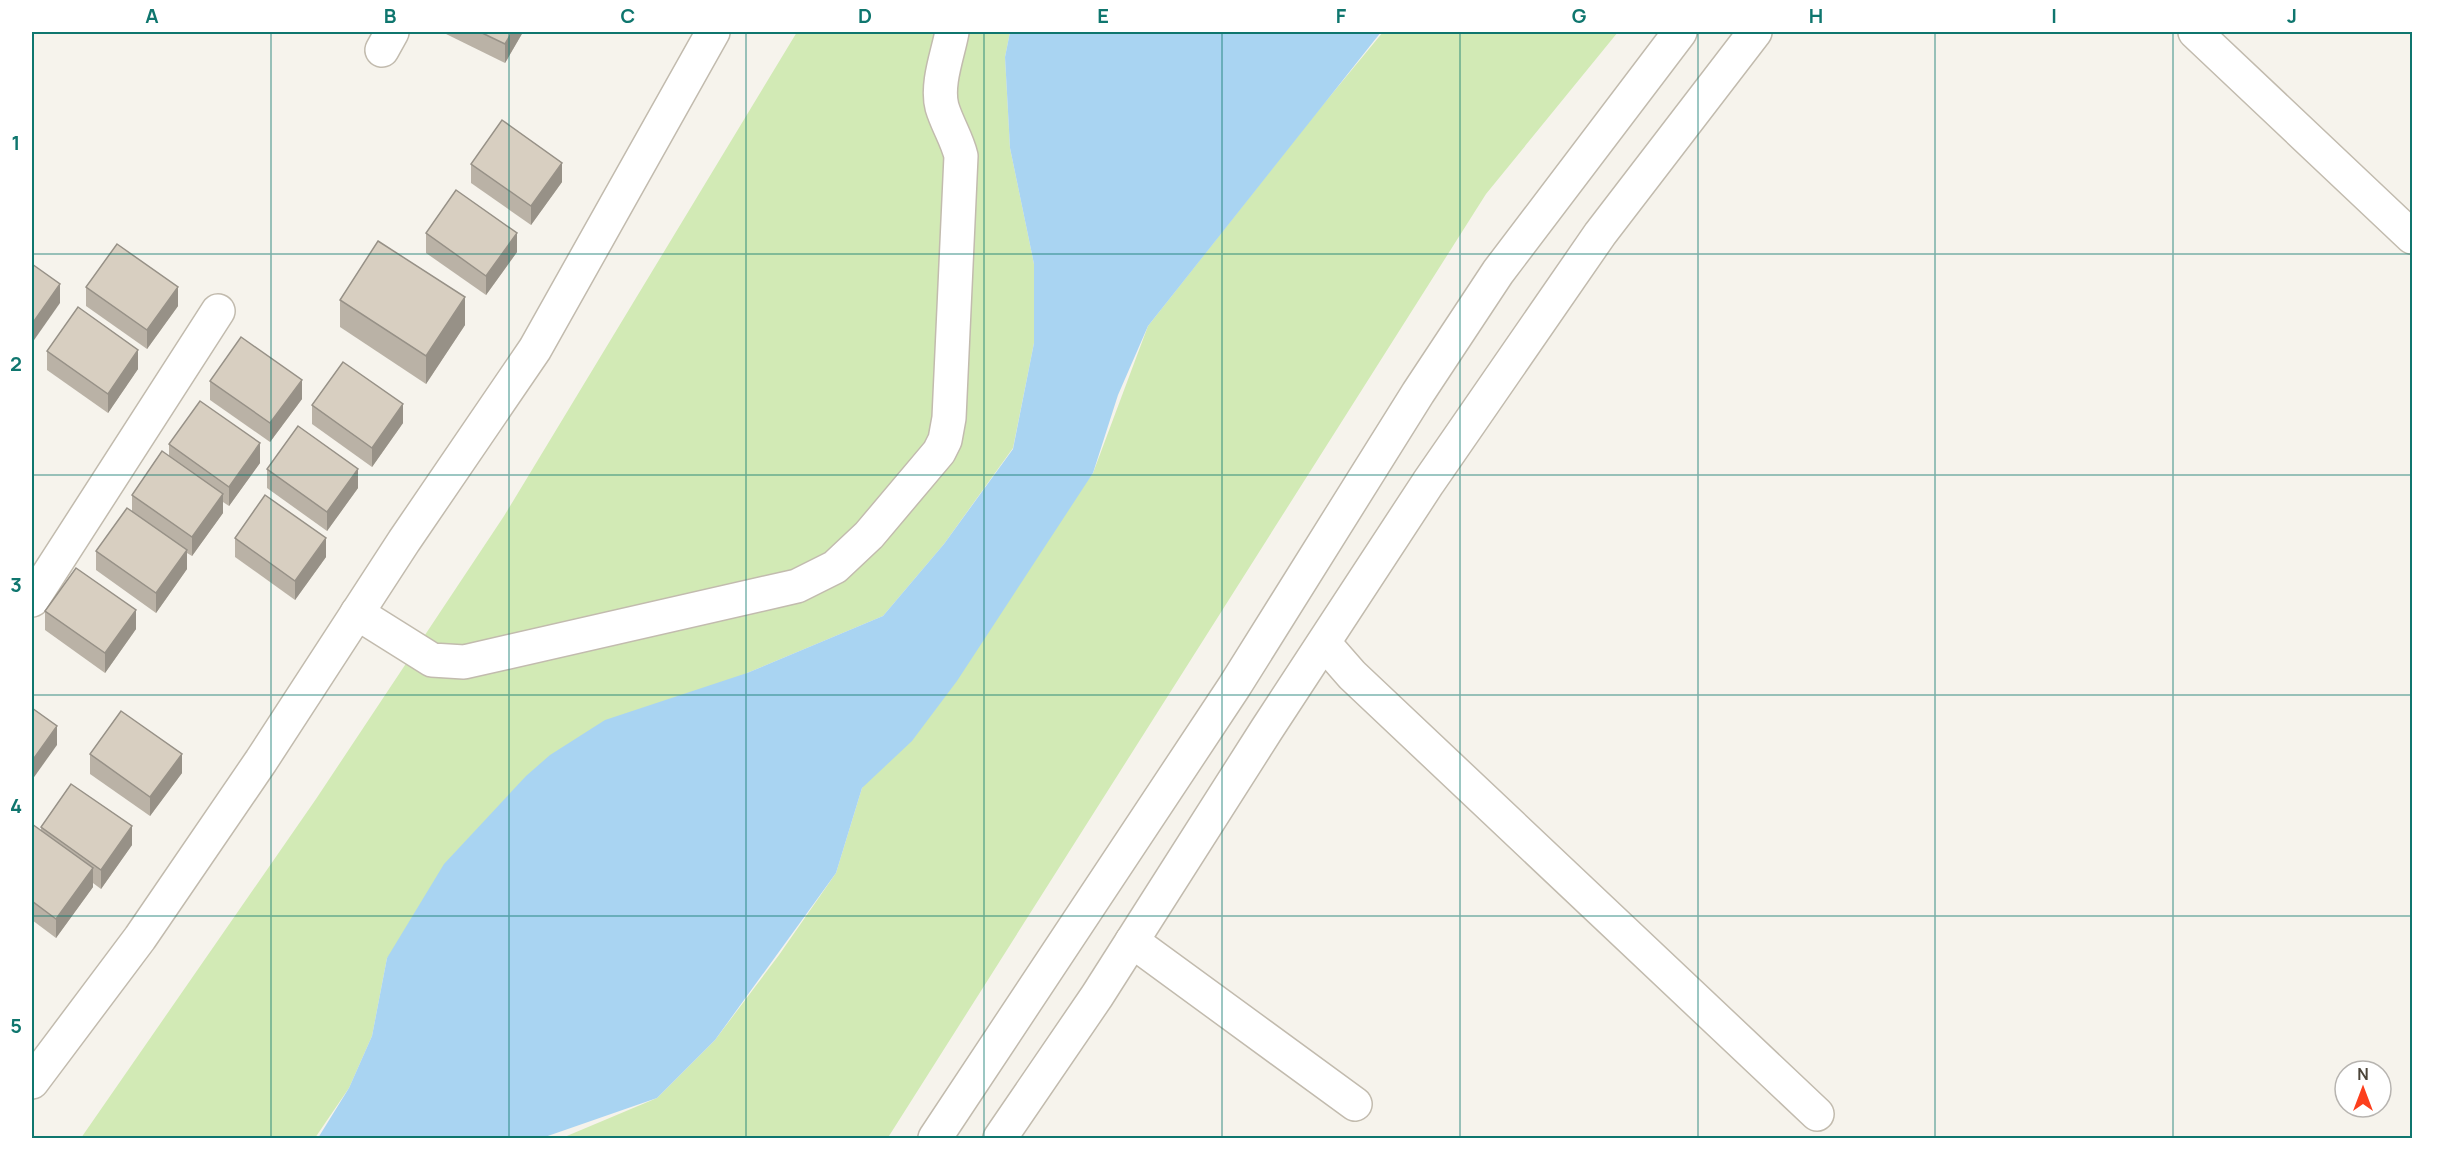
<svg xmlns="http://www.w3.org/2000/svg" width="2444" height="1170" font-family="Manrope,sans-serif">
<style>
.green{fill:#d2eab5}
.water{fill:#a9d4f2}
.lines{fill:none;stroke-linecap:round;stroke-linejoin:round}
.minor-casing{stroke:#c2bbae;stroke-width:36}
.minor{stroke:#fff;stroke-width:33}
.wall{fill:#bab2a6}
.shaded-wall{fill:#979187}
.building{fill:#d8cfc1;stroke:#979187;stroke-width:1.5}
.grid{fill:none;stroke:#0f766e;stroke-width:1.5;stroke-opacity:0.55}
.neatline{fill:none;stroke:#0f766e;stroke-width:2}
.grid-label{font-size:20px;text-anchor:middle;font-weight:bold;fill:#0f766e}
</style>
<rect width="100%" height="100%" fill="#f6f3ec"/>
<g class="green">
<path d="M 797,32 L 1010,32 L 1005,57 L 1010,148 L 1034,264 L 1034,343 L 1013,448 L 944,544 L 883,616 L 747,673 L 387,958 L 372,1036 L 349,1088 L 315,1138 L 81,1138 L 316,799 L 504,516 Z"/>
<path d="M 1383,32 L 1618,32 L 1486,194 L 889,1136 L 887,1138 L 562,1138 L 657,1098 L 715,1040 L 779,955 L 836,873 L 862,788 L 1093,473 L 1148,326 L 1312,118 Z"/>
</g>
<path class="water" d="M 1010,32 L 1381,32 L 1148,326 L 1118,395 L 1093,473 L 957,681 L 912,741 L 862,788 L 836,873 L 715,1040 L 657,1098 L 542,1138 L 318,1138 L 349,1088 L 372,1036 L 387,958 L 444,864 L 526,776 L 550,755 L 605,720 L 747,673 L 883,616 L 944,544 L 1013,449 L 1034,343 L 1034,264 L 1010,148 L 1005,57 Z"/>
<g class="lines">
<g class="minor-casing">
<g id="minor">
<path d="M 2195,32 L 2412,237"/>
<path d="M 382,50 L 392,32"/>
<path d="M 32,600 L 218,311"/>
<path d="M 357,613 L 432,660 L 464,662 L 797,586 L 835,567 L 869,535 L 939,452 L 945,440 L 949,418 L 961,156 C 957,139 947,124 942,107 C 936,84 948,54 952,32"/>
<path d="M 1324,643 L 1352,675 L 1817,1114"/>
<path d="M 1132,941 L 1355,1104"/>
<path d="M 32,1082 L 140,938 L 261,761 L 404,541 L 535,349 L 713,32"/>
<path d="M 935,1138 L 1234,687 L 1418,393 L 1498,272 L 1680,32"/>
<path d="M 1000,1138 L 1097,996 L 1267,729 L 1428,483 L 1600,234 L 1755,32"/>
</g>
</g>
<use href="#minor" class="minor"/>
</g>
<g class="wall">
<path d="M 444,32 L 523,32 L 505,63 L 444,33 Z"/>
<path d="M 471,164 L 562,182 L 531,225 L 471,183 Z"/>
<path d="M 426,233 L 517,252 L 486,295 L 426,253 Z"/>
<path d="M 86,287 L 178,306 L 147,349 L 86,306 Z"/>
<path d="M 340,300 L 465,325 L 426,384 L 340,327 Z"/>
<path d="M 47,351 L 138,369 L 108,413 L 47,370 Z"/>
<path d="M 210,381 L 302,399 L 270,442 L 210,400 Z"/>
<path d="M 312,405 L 403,423 L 372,467 L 312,424 Z"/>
<path d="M 169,444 L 260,463 L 229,506 L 223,502 L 223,513 L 192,556 L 187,553 L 187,569 L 156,613 L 96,570 L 96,551 L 132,511 L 132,495 L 169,456 Z"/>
<path d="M 267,469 L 358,488 L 327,531 L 267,488 Z"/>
<path d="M 235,538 L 326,557 L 295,600 L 235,557 Z"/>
<path d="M 45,611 L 136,629 L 105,673 L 45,630 Z"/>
<path d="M 90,754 L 182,773 L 150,816 L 90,774 Z"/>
<path d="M 32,824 L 41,831 L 41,827 L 132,845 L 101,889 L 93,883 L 93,887 L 56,938 L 32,920 Z"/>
</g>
<g class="shaded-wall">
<path d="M 512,32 L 523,32 L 505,63 L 505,44 Z"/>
<path d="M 562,163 L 562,182 L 531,225 L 531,206 Z"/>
<path d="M 517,233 L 517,252 L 486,295 L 486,276 Z"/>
<path d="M 60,284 L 60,303 L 32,343 L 32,324 Z"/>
<path d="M 178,287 L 178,306 L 147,349 L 147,330 Z"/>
<path d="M 465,297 L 465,325 L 426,384 L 426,356 Z"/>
<path d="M 138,350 L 138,369 L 108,413 L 108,394 Z"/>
<path d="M 302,380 L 302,399 L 270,442 L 270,423 Z"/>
<path d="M 403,404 L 403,423 L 372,467 L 372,448 Z"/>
<path d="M 260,443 L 260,463 L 229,506 L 229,487 Z"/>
<path d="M 358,469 L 358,488 L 327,531 L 327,512 Z"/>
<path d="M 223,494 L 223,513 L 192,556 L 192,537 Z"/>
<path d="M 326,538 L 326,557 L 295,600 L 295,581 Z"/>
<path d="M 187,550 L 187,569 L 156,613 L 156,593 Z"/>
<path d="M 136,610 L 136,629 L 105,673 L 105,653 Z"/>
<path d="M 57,726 L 57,745 L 32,780 L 32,761 Z"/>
<path d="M 182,754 L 182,773 L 150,816 L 150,797 Z"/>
<path d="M 132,826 L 132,845 L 101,889 L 101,870 Z"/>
<path d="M 93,868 L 93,887 L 56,938 L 56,919 Z"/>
</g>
<g class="building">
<path d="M 480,32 L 512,32 L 505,44 Z"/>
<path d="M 502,120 L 562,163 L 531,206 L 471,164 Z"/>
<path d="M 456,190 L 517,233 L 486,276 L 426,233 Z"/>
<path d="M 378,241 L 465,297 L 426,356 L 340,300 Z"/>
<path d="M 117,244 L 178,287 L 147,330 L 86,287 Z"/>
<path d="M 32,264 L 60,284 L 32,324 Z"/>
<path d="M 78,307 L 138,350 L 108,394 L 47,351 Z"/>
<path d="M 241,337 L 302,380 L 270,423 L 210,381 Z"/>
<path d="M 343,362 L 403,404 L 372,448 L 312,405 Z"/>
<path d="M 200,401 L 260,443 L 229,487 L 169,444 Z"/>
<path d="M 298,426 L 358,469 L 327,512 L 267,469 Z"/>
<path d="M 162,451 L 223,494 L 192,537 L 132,495 Z"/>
<path d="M 265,495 L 326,538 L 295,581 L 235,538 Z"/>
<path d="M 127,508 L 187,550 L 156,593 L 96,551 Z"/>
<path d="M 76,568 L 136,610 L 105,653 L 45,611 Z"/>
<path d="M 32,708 L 57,726 L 32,761 Z"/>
<path d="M 121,711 L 182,754 L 150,797 L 90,754 Z"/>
<path d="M 71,784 L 132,826 L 101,870 L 41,827 Z"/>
<path d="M 32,824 L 93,868 L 56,919 L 32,901 Z"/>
</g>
<path class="grid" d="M 271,32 L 271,1138M 509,32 L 509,1138M 746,32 L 746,1138M 984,32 L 984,1138M 1222,32 L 1222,1138M 1460,32 L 1460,1138M 1698,32 L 1698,1138M 1935,32 L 1935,1138M 2173,32 L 2173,1138M 32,254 L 2412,254M 32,475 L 2412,475M 32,695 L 2412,695M 32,916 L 2412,916"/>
<rect width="2444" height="1170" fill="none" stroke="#ffffff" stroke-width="66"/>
<g transform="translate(2363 1089)"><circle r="28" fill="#ffffff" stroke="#b7b4b0" stroke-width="1.5"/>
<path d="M0-4.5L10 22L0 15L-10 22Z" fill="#fc3f1d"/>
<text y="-9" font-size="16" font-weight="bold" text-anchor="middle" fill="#4b4439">N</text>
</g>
<rect x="33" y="33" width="2378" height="1104" class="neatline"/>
<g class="grid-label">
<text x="152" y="23">A</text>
<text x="390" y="23">B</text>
<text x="628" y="23">C</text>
<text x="865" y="23">D</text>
<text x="1103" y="23">E</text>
<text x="1341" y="23">F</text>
<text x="1579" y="23">G</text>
<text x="1816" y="23">H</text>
<text x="2054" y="23">I</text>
<text x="2292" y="23">J</text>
<text x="16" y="150">1</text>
<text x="16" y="371">2</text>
<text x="16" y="592">3</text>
<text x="16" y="813">4</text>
<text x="16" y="1033">5</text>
</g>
</svg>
